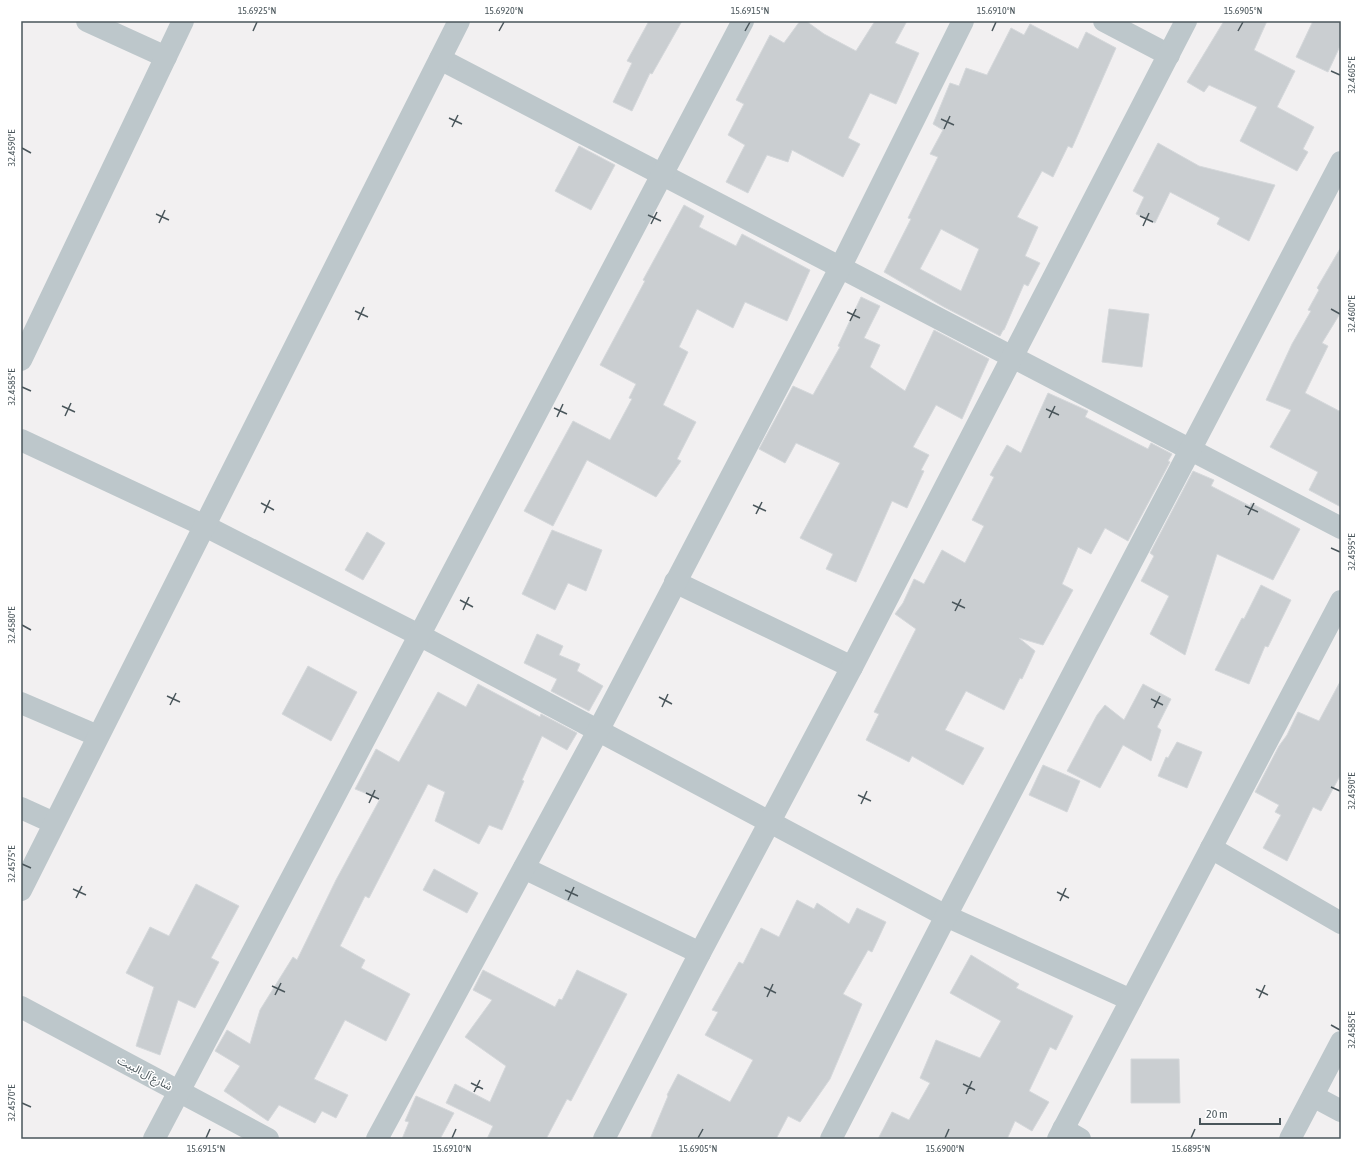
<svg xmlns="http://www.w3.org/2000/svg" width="1362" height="1160" font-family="'Asap Condensed','Noto Sans Arabic',sans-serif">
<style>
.building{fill:#caced1;stroke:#d5d8db;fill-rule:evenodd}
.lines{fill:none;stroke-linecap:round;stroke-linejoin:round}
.minor{stroke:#bdc7cb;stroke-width:22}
.tertiary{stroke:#bdc7cb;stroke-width:22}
.ticks{fill:none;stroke:#4a565b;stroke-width:1.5}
.labels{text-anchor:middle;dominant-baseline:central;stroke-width:3;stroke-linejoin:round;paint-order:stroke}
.street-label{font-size:11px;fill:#4a565b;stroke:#fff}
.neatline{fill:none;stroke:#4a565b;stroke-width:1.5}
.ticks-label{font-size:10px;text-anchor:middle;fill:#4a565b}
</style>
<rect width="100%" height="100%" fill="#f2f0f1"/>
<g class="building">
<path d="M 649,21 L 682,21 L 652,74 L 650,73 L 632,111 L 613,102 L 632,63 L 627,61 Z"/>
<path d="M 800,21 L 806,21 L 824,34 L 856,51 L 875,21 L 907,21 L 895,43 L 919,53 L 896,104 L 870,93 L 848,138 L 860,144 L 843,177 L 792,150 L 788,162 L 767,155 L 748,193 L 726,182 L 745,145 L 728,135 L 744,104 L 736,100 L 770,35 L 784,43 Z"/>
<path d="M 1224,21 L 1267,21 L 1254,50 L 1295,71 L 1277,107 L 1314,127 L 1303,149 L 1308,152 L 1297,171 L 1240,141 L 1257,107 L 1209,85 L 1204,92 L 1187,82 Z"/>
<path d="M 1313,21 L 1341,21 L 1341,44 L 1328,72 L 1296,57 Z"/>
<path d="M 1030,24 L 1078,49 L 1086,32 L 1116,48 L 1072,148 L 1068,146 L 1053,177 L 1042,171 L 1017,217 L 1038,227 L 1025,256 L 1040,263 L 1028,286 L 1024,284 L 1004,330 L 1003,330 L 1000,336 L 944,307 L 884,272 L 911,219 L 908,218 L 938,157 L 930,154 L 943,130 L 933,124 L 950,83 L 959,86 L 966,68 L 987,75 L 1011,28 L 1024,35 ZM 941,229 L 979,249 L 961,291 L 920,269 Z"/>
<path d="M 1158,143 L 1199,166 L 1275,185 L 1249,241 L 1217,224 L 1220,218 L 1170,192 L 1155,223 L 1136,214 L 1144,197 L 1133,191 Z"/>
<path d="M 579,146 L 615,165 L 591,210 L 555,191 Z"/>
<path d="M 684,205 L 704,216 L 699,227 L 736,246 L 742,234 L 810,270 L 787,321 L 745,302 L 733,328 L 697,309 L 679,347 L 688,352 L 663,405 L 696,422 L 677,459 L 681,461 L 656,497 L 587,460 L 553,526 L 524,511 L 573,421 L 610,440 L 632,399 L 629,398 L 636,384 L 600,365 L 645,281 L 643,280 Z"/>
<path d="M 1341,247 L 1341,312 L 1322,343 L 1328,346 L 1305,393 L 1341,412 L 1341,507 L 1309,490 L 1318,472 L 1270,447 L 1291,410 L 1266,400 L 1292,344 L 1311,311 L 1308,310 L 1319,290 L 1317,288 Z"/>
<path d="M 861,297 L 880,306 L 864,338 L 880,345 L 870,367 L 905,391 L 934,330 L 989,359 L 962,419 L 936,405 L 913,447 L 929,455 L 921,470 L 924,471 L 907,508 L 892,501 L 856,582 L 826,569 L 833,554 L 800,538 L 840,463 L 796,443 L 785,463 L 759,449 L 793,386 L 813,395 L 840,347 L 838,346 Z"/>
<path d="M 1109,309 L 1149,314 L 1142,367 L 1102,362 Z"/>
<path d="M 1048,393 L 1088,411 L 1085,417 L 1148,449 L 1151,443 L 1172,454 L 1168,461 L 1170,462 L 1128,541 L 1105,528 L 1091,554 L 1078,547 L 1062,584 L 1073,590 L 1043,645 L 1019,638 L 1035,651 L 1022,679 L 1020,678 L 1004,710 L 966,691 L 945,730 L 984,748 L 963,785 L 912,756 L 909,762 L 866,740 L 879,714 L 874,712 L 916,629 L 895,614 L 903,603 L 914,579 L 924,584 L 942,550 L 965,563 L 984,526 L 972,520 L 994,477 L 990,475 L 1007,445 L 1021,453 Z"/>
<path d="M 1193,471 L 1214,480 L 1211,486 L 1250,506 L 1251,503 L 1300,529 L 1273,580 L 1217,554 L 1185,655 L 1150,634 L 1169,596 L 1141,581 L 1154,556 L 1150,553 Z"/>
<path d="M 552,530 L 602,550 L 586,591 L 568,583 L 555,610 L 522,594 Z"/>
<path d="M 367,532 L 385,543 L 363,580 L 345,570 Z"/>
<path d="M 1261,585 L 1291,600 L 1268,647 L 1265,646 L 1249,684 L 1215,670 L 1242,618 L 1244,619 Z"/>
<path d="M 537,634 L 563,646 L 559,655 L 580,664 L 577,671 L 603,686 L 589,711 L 551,691 L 557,679 L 524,663 Z"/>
<path d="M 308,666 L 357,692 L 331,741 L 282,714 Z"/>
<path d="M 1341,680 L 1341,774 L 1321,811 L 1313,807 L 1287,861 L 1263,848 L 1281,815 L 1275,812 L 1279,805 L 1255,792 L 1279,746 L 1287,735 L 1298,712 L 1319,721 Z"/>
<path d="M 478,684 L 540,717 L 541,714 L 577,733 L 567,750 L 542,736 L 522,780 L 524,781 L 502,830 L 489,825 L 479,844 L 435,821 L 445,792 L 428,784 L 369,898 L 365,896 L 340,946 L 365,960 L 361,968 L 410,994 L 386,1041 L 345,1020 L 314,1079 L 348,1095 L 336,1118 L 322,1111 L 315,1123 L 279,1105 L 268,1121 L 224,1091 L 240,1066 L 215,1051 L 227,1030 L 250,1044 L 260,1010 L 293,957 L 297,960 L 336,880 L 380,799 L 355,789 L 376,749 L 399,762 L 438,692 L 466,707 Z"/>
<path d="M 1143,684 L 1171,699 L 1157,727 L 1161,730 L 1151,761 L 1123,745 L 1100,788 L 1067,771 L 1097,715 L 1105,705 L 1124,720 Z"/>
<path d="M 1177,742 L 1202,752 L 1187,788 L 1158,776 L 1166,757 L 1168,758 Z"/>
<path d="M 1043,765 L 1080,781 L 1067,812 L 1029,795 Z"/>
<path d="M 434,869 L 478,893 L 467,913 L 423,890 Z"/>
<path d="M 196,884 L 239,906 L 211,958 L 219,962 L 195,1008 L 178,1000 L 160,1055 L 136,1046 L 154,987 L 126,973 L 150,927 L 169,936 Z"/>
<path d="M 797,900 L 814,909 L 817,903 L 849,924 L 857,908 L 886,922 L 872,952 L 868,950 L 843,994 L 862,1004 L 830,1079 L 800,1122 L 788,1116 L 776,1139 L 650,1139 L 668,1096 L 667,1095 L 678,1074 L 730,1102 L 753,1060 L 705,1035 L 718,1012 L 712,1010 L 739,962 L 743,964 L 761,928 L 779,937 Z"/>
<path d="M 971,955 L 1019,984 L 1016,988 L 1073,1016 L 1056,1050 L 1050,1047 L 1029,1091 L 1049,1102 L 1032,1131 L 1015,1121 L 1007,1139 L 878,1139 L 892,1112 L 909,1120 L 930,1083 L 920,1078 L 936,1040 L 980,1058 L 1001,1021 L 950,993 Z"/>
<path d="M 483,970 L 555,1007 L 559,999 L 562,1000 L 577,970 L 627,994 L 571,1101 L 567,1099 L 546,1139 L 487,1139 L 493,1126 L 446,1103 L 455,1084 L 490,1102 L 506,1066 L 465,1037 L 492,1000 L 473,990 Z"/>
<path d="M 1131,1059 L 1179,1059 L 1180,1103 L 1131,1103 Z"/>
<path d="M 416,1096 L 454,1113 L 440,1139 L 402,1139 L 409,1122 L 405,1121 Z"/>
</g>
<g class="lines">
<g class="minor">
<path d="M 87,21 L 166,57"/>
<path d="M 1104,21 L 1169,55"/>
<path d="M 440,59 L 1341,528"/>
<path d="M 21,360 L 183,21"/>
<path d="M 21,440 L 205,526 L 419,635 L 946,916 L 1131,1000"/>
<path d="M 675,582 L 852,667"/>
<path d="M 21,703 L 98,736"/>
<path d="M 21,808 L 54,823"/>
<path d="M 1211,848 L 1341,923"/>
<path d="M 524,868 L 700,953"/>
<path d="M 21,1007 L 268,1139"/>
<path d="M 1313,1096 L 1341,1111"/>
<path d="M 1063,1129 L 1080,1139"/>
<path d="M 154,1139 L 743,21"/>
<path d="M 377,1139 L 598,731 L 840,268 L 963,21"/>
<path d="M 604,1139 L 700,953 L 852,667 L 1186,21"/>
<path d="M 831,1139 L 946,916 L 1341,162"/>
<path d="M 1058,1139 L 1341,601"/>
<path d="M 1290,1139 L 1341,1042"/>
</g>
<path class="tertiary" d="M 21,890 L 459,21"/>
</g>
<path class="ticks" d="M 253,31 L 257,22M 499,31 L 504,22M 745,31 L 750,22M 992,31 L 996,22M 1238,31 L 1243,22M 1331,71 L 1340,75M 449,118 L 462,124M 941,119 L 954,125M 452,127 L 458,115M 944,129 L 950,116M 22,148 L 31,153M 156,214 L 169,220M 648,215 L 661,221M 1140,216 L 1153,222M 159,223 L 165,210M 651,224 L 657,212M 1143,226 L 1149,213M 1331,309 L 1340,314M 355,311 L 368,317M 847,312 L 860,318M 358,320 L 364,307M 850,321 L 856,309M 22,387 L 31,391M 62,406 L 75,412M 554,408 L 567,414M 1046,409 L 1059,415M 65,416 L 71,403M 557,417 L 563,404M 1049,418 L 1055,406M 261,503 L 274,510M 753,505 L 766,511M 1245,506 L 1258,512M 264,513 L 270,500M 756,514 L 762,502M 1248,515 L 1254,503M 1331,548 L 1340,552M 460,600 L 473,607M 952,602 L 965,608M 463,610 L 469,597M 955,611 L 961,599M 22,625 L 31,630M 167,696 L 180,702M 659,697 L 672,704M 1151,699 L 1163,705M 170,705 L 176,693M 662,707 L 668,694M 1154,708 L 1160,696M 1331,787 L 1340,791M 366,793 L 379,799M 858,795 L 871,801M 369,803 L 375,790M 861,804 L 867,791M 22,864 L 31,868M 73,889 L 86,895M 565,890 L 578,896M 1057,892 L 1069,898M 76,898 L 82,886M 568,900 L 574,887M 1060,901 L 1066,888M 272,986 L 285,992M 764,987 L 776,993M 1256,989 L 1268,995M 275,995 L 281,983M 767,997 L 773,984M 1259,998 L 1265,985M 1331,1025 L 1340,1030M 471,1083 L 483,1089M 963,1084 L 975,1090M 474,1092 L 480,1080M 966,1094 L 972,1081M 22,1103 L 31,1107M 206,1138 L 210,1129M 452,1138 L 456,1129M 698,1138 L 703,1129M 945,1138 L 949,1129M 1191,1138 L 1195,1129"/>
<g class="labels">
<g class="street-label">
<text transform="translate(145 1073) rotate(28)">شارع آل البيت</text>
</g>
</g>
<rect width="1362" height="1160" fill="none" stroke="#ffffff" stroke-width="44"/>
<path d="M1200 1118v6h80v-6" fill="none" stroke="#4a565b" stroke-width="2"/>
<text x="1206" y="1118" font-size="12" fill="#4a565b" stroke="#ffffff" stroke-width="3" paint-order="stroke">20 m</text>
<rect x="22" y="22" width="1318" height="1116" class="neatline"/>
<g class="ticks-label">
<text x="257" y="14">15.6925°N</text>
<text x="504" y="14">15.6920°N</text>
<text x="750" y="14">15.6915°N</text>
<text x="996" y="14">15.6910°N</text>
<text x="1243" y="14">15.6905°N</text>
<text transform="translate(1351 75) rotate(-90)" y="4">32.4605°E</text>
<text transform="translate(11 148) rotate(-90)" y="4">32.4590°E</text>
<text transform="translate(1351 314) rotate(-90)" y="4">32.4600°E</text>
<text transform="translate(11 387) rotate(-90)" y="4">32.4585°E</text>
<text transform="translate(1351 552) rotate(-90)" y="4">32.4595°E</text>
<text transform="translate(11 625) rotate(-90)" y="4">32.4580°E</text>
<text transform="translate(1351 791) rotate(-90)" y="4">32.4590°E</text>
<text transform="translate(11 864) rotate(-90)" y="4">32.4575°E</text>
<text transform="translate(1351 1030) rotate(-90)" y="4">32.4585°E</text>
<text transform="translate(11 1103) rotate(-90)" y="4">32.4570°E</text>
<text x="206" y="1152">15.6915°N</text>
<text x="452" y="1152">15.6910°N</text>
<text x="698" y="1152">15.6905°N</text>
<text x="945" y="1152">15.6900°N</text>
<text x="1191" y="1152">15.6895°N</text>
</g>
</svg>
